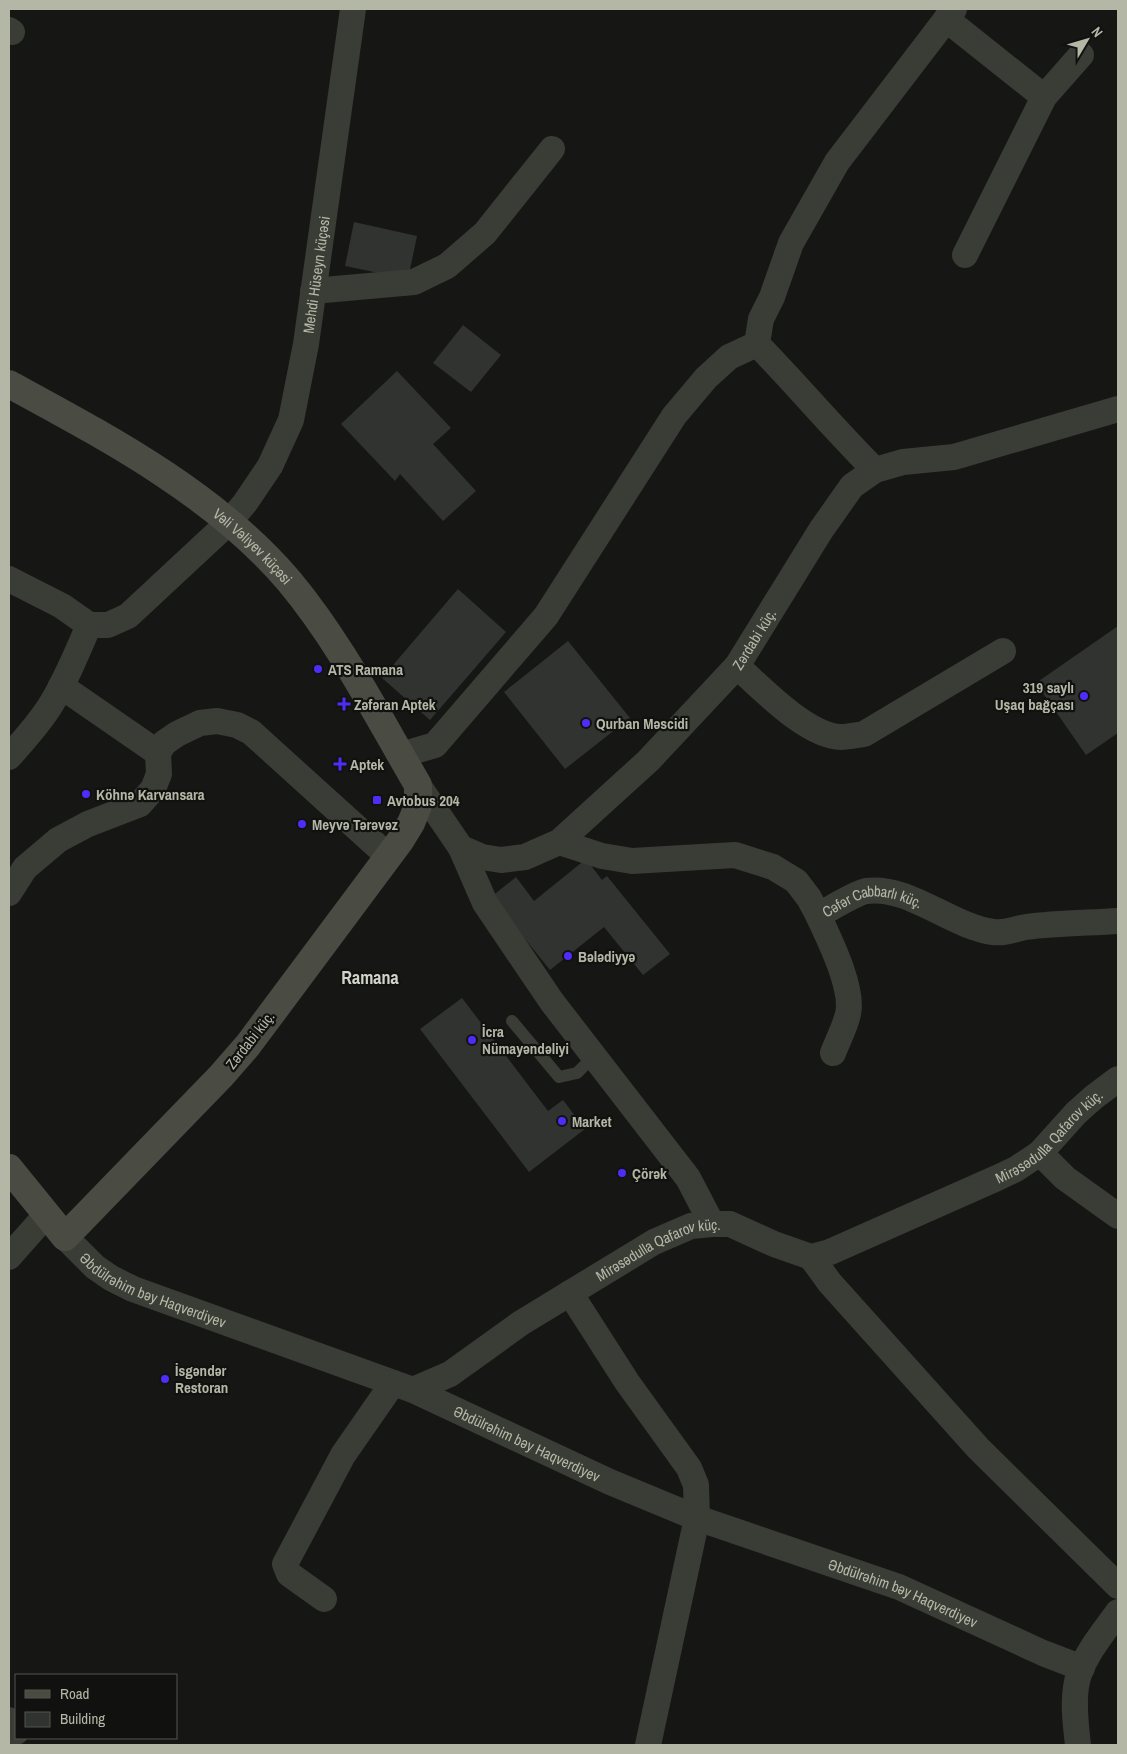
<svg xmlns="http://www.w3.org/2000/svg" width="1127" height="1754" font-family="'Archivo Narrow',sans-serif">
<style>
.building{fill:#313330}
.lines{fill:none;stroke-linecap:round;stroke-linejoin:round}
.lane{stroke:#3a3c36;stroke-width:12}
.street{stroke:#3a3c36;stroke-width:26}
.secondary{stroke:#4a4c44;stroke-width:28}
.poi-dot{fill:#4f2cf7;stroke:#111210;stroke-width:2}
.labels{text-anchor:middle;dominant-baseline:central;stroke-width:4.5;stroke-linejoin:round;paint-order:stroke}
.street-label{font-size:15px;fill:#b4b7a6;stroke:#111210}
.poi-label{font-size:15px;font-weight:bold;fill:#b4b7a6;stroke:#111210;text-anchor:start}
.quarter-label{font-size:18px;font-weight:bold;fill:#d0d3c7;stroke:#111210}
</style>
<rect width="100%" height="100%" fill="#161715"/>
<g class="building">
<path d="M 354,222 L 417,236 L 408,279 L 345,266 Z"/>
<path d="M 463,325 L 501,355 L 471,392 L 433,363 Z"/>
<path d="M 397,371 L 451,428 L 433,444 L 476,491 L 443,521 L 400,474 L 395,481 L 341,424 Z"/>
<path d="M 458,589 L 506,632 L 430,720 L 382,678 Z"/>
<path d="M 1118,626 L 1118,733 L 1086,755 L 1036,683 Z"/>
<path d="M 568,641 L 630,718 L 565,769 L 504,692 Z"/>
<path d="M 586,859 L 602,880 L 607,876 L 670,954 L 643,975 L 604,927 L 550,970 L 491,897 L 516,877 L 534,901 Z"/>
<path d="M 462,998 L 548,1111 L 563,1100 L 585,1129 L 529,1172 L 420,1029 Z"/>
</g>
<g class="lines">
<path class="lane" d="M 512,1021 L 559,1077 L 577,1073 L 593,1057"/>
<g class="street">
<path d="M 946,19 L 1044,97"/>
<path d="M 9,30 L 12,32"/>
<path d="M 965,255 L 1044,97 L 1081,55"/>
<path d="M 313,291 L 414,282 L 447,266 L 485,233 L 552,149"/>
<path d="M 757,344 C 797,385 834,429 875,470"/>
<path d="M 9,579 L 62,606 L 89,625"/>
<path d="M 737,666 C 761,688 807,736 841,737 C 848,737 857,735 864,734 L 1003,651"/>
<path d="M 61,686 L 158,753"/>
<path d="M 401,755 L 435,745 L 546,616 L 674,416 L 706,378 L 729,357 L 757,344 L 761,319 L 772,297 L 791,243 L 837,162 L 954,9"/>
<path id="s1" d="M 9,757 C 23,741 38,725 50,706 C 66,680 77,653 89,625 L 108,625 L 128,616 L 229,522 L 245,503 L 270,466 L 291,420 L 306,344 L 353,9"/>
<path id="s2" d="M 418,785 L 461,848 L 482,857 L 501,860 L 525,857 L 559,842 L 648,761 L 737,666 L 821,530 L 852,486 L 875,470 L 903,462 L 954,457 L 1118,409"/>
<path id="s3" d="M 559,842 L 602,856 L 632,861 L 735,855 L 773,867 L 796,881 L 809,898 L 818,915 C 829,910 855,893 866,891 C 909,885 950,926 993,932 C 1007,934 1013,929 1026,927 C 1056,923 1088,923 1118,921"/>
<path d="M 461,848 L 485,903 L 552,1002 L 688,1178 L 712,1224"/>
<path d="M 9,893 L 25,868 L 58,840 L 88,824 L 140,804 L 153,789 L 159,774 L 158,753 L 164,743 L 177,734 L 200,723 L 217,721 L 237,725 L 251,732 L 388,856"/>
<path d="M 818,915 C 829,939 854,988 848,1014 C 845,1027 838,1040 833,1053"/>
<path d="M 1040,1153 L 1065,1178 L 1118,1216"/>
<path id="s4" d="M 65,1237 L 95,1267 L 111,1278 L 133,1289 L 413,1390 L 610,1482 L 697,1518 L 899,1587 L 1043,1653 L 1082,1668"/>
<path d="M 9,1257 L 47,1214"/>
<path d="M 811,1257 L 830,1283 L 978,1448 L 1118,1586"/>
<path d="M 570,1293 L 627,1382 L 689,1468 L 696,1485 L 697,1518 L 648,1745"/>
<path id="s5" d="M 413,1390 L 450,1374 L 521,1323 L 654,1242 L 691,1226 L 712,1224 L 730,1224 L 774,1244 L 811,1257 L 830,1252 L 997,1178 L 1016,1169 L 1040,1153 L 1076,1113 L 1094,1097 L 1118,1079"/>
<path d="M 324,1599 L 289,1574 L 285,1564 L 343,1455 L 393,1383"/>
<path d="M 9,1720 L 16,1732"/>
<path d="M 1078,1745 C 1076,1726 1073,1706 1076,1687 C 1079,1661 1103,1633 1118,1612"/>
</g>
<path class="secondary" id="s6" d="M 9,384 C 108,438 215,494 289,581 C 340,642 378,717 418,785 L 418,806 L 411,823 L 400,841 L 248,1045 L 221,1076 L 65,1237 L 9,1168"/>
</g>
<g class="poi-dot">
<circle cx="318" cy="669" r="5"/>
<circle cx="1084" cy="696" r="5"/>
<path d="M341.5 696.5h5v5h5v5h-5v5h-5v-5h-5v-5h5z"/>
<circle cx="586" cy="723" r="5"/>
<path d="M337.5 756.5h5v5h5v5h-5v5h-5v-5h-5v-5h5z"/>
<circle cx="86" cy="794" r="5"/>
<rect x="372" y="795" width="10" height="10" rx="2.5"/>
<circle cx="302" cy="824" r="5"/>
<circle cx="568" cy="956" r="5"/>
<circle cx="472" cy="1040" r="5"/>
<circle cx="562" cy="1121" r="5"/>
<circle cx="622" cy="1173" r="5"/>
<circle cx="165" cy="1379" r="5"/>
</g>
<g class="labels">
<g class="street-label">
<text stroke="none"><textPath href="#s1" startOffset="602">Mehdi Hüseyn küçəsi</textPath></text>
<text stroke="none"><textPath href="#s6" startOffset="294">Vəli Vəliyev küçəsi</textPath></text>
<text stroke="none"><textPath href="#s2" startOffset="462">Zərdabi küç.</textPath></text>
<text stroke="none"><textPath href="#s3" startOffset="345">Cəfər Cabbarlı küç.</textPath></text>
<text transform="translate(250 1040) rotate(-52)">Zərdabi küç.</text>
<text stroke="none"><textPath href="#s5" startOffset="720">Mirəsədulla Qafarov küç.</textPath></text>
<text stroke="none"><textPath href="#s5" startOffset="285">Mirəsədulla Qafarov küç.</textPath></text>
<text stroke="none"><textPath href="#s4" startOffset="105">Əbdülrəhim bəy Haqverdiyev</textPath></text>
<text stroke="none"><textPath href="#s4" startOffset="510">Əbdülrəhim bəy Haqverdiyev</textPath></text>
<text stroke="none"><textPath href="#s4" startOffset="915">Əbdülrəhim bəy Haqverdiyev</textPath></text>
</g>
<g class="poi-label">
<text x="328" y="669">ATS Ramana</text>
<text x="1074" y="687" text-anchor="end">319 saylı<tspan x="1074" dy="17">Uşaq bağçası</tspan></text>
<text x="354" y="704">Zəfəran Aptek</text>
<text x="596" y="723">Qurban Məscidi</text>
<text x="350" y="764">Aptek</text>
<text x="96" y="794">Köhnə Karvansara</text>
<text x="387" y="800">Avtobus 204</text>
<text x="312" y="824">Meyvə Tərəvəz</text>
<text x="578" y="956">Bələdiyyə</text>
<text x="482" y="1031">İcra<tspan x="482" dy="17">Nümayəndəliyi</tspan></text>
<text x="572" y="1121">Market</text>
<text x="632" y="1173">Çörək</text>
<text x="175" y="1370">İsgəndər<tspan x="175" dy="17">Restoran</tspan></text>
</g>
<g class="quarter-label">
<text x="370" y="977">Ramana</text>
</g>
</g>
<rect width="1127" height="1754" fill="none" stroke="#b4b7a6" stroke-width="20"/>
<rect x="15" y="1674" width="162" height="65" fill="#111210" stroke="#52544c"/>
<rect x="25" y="1690" width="25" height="8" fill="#4a4c44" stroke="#52544c"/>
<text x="60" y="1699" font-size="15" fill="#b4b7a6">Road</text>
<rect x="25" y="1712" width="25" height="15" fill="#313330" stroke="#52544c"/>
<text x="60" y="1724" font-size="15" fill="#b4b7a6">Building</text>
<g transform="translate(1087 40) rotate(52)" stroke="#111210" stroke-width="4" paint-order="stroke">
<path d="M0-4L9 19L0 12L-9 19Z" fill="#b4b7a6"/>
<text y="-8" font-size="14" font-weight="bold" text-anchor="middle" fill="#b4b7a6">N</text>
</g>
</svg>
